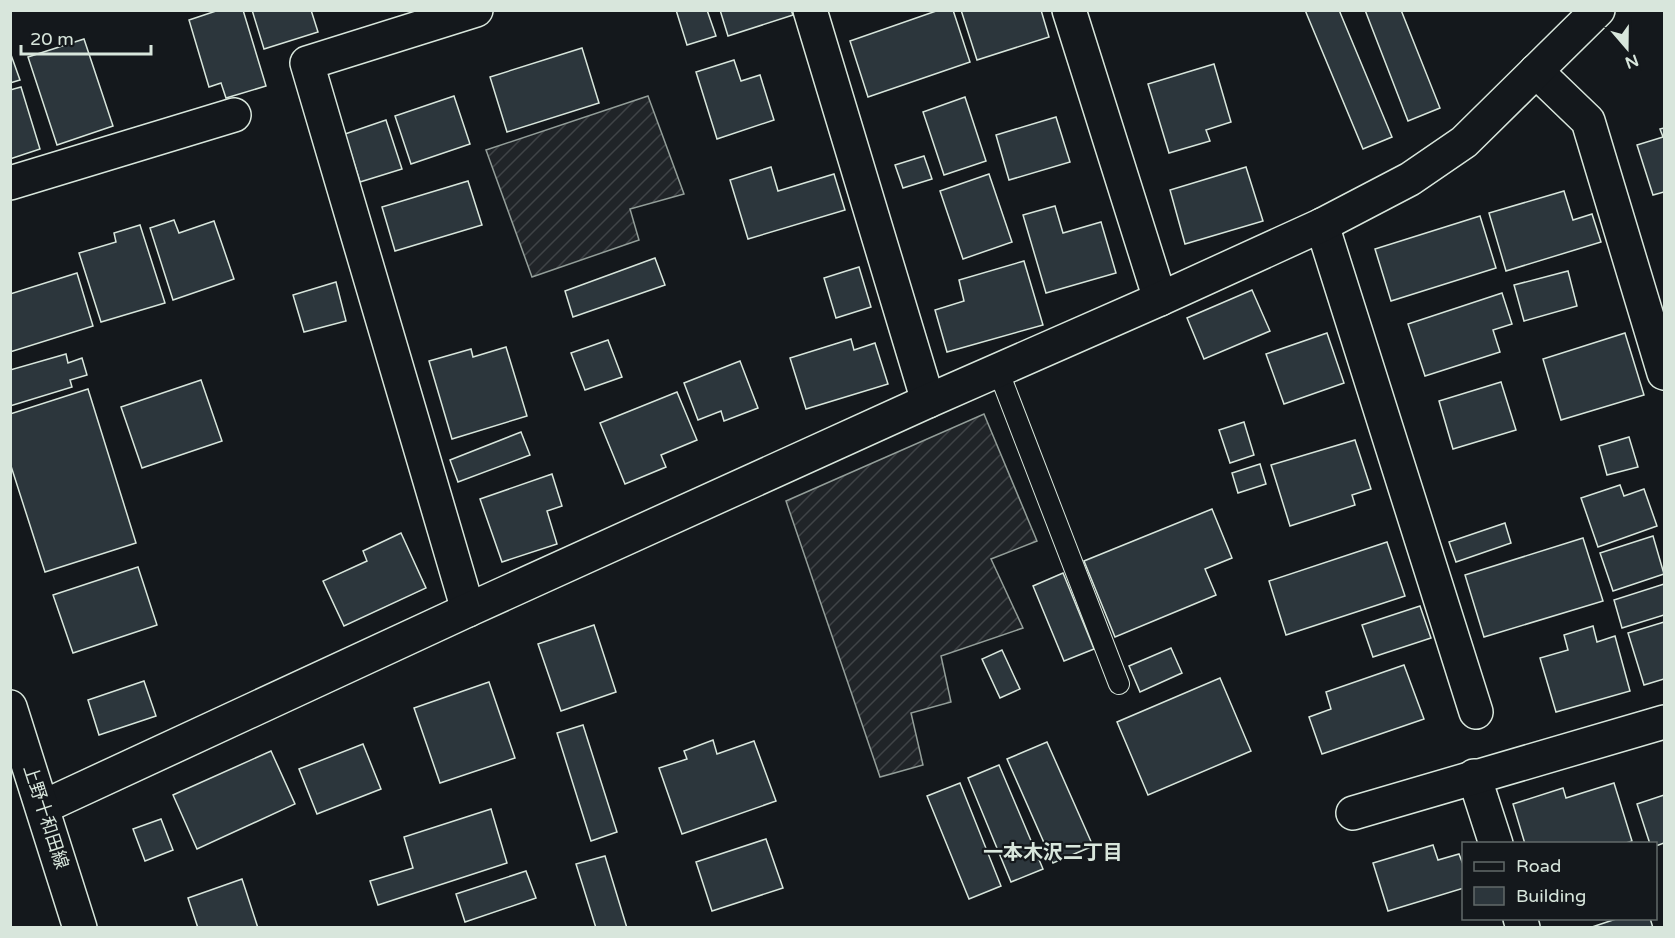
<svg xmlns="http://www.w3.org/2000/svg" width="1675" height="938" font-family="'Varela Round','Noto Sans JP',sans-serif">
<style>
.garden{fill:url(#garden-furrows);stroke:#939e99;stroke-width:1.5}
.building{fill:#2c363c;stroke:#d8e6dc;stroke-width:1.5}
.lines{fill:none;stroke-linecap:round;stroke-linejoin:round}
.lane-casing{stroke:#d8e6dc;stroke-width:22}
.street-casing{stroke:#d8e6dc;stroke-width:36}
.secondary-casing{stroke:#d8e6dc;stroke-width:36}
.lane{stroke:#14181c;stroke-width:20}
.street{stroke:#14181c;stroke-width:33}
.secondary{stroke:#14181c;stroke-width:33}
.labels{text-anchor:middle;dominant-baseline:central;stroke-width:4.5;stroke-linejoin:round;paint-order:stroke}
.street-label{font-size:18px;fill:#d8e6dc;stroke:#14181c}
.neighbourhood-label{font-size:20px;font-weight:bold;fill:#d8e6dc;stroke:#14181c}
</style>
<defs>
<pattern id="garden-furrows" width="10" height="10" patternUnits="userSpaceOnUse" patternTransform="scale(1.5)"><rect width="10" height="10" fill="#202428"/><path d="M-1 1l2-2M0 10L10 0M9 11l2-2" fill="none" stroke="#404447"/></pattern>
</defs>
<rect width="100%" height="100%" fill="#14181c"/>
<g class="garden">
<path d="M 648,96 L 684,194 L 630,209 L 639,240 L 532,277 L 486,150 Z"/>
<path d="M 984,414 L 1037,541 L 991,559 L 1023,628 L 941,656 L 951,702 L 911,713 L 923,765 L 880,777 L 786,501 Z"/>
</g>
<g class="building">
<path d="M 219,10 L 243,10 L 266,86 L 226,98 L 221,83 L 209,87 L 189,20 Z"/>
<path d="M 252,10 L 311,10 L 318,32 L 264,49 Z"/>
<path d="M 676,10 L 707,10 L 716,36 L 687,45 Z"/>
<path d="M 720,10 L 791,10 L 793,15 L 728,36 Z"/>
<path d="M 939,10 L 953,10 L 970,62 L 868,97 L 850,41 Z"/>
<path d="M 961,10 L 1041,10 L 1049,37 L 977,60 Z"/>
<path d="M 1305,10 L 1339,10 L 1392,137 L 1363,149 Z"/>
<path d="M 1365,10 L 1401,10 L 1440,108 L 1408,121 Z"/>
<path d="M 84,39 L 113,126 L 57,145 L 28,57 Z"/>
<path d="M 582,48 L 599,103 L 507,132 L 490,77 Z"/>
<path d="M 10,52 L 20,80 L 10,83 Z"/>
<path d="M 734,60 L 741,81 L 760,75 L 774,120 L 717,139 L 696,72 Z"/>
<path d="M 1214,64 L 1231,122 L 1206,130 L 1210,141 L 1169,153 L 1148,84 Z"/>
<path d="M 21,87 L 40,149 L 10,159 L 10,90 Z"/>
<path d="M 454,96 L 470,144 L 411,164 L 395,116 Z"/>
<path d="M 965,97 L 986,161 L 944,175 L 923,112 Z"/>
<path d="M 1056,117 L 1070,162 L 1009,180 L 996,135 Z"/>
<path d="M 386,120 L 402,169 L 360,182 L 345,134 Z"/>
<path d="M 1664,128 L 1664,192 L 1653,195 L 1637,145 L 1663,137 L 1660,129 Z"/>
<path d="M 924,156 L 932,179 L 903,188 L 895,165 Z"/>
<path d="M 771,167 L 778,191 L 834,174 L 845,210 L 748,239 L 730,180 Z"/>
<path d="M 1246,167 L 1263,221 L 1185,244 L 1170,190 Z"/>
<path d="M 989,174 L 1012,242 L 963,259 L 940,191 Z"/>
<path d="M 468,181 L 482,225 L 395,251 L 382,207 Z"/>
<path d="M 1564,191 L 1573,220 L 1592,214 L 1601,242 L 1506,271 L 1489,213 Z"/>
<path d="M 1055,206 L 1063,233 L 1101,222 L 1116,273 L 1046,293 L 1023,215 Z"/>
<path d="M 1480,216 L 1496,268 L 1391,301 L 1375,249 Z"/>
<path d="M 174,220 L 179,233 L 214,221 L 234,279 L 173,300 L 150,228 Z"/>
<path d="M 140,225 L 165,303 L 101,322 L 79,253 L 116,242 L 114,233 Z"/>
<path d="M 655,258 L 665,285 L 573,317 L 565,291 Z"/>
<path d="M 1024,261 L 1043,325 L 947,352 L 935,310 L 964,301 L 959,280 Z"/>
<path d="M 859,267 L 871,307 L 836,318 L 824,278 Z"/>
<path d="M 1568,271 L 1577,306 L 1524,321 L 1514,285 Z"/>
<path d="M 77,273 L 93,326 L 10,352 L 10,294 Z"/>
<path d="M 336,282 L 346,321 L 304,332 L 293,295 Z"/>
<path d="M 1252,290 L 1270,331 L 1204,359 L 1187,318 Z"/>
<path d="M 1502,293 L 1512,324 L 1493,330 L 1500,352 L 1425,376 L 1408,324 Z"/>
<path d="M 1327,333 L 1344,383 L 1284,404 L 1266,354 Z"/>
<path d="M 1625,333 L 1644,395 L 1561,420 L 1543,359 Z"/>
<path d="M 851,339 L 854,350 L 875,343 L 888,384 L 806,409 L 790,358 Z"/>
<path d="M 608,340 L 622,377 L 585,390 L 571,353 Z"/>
<path d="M 506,347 L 527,416 L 452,439 L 429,361 L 471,349 L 473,357 Z"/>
<path d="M 66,354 L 68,363 L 82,358 L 87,375 L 70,380 L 72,387 L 10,406 L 10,370 Z"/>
<path d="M 740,361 L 758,408 L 724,421 L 721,411 L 698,420 L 684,383 Z"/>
<path d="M 201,380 L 222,441 L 142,468 L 121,407 Z"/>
<path d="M 1501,382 L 1516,430 L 1453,449 L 1439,401 Z"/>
<path d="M 88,389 L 136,543 L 45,572 L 10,463 L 10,414 Z"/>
<path d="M 677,392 L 697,440 L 661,455 L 666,467 L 625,484 L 600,423 Z"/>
<path d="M 1244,422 L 1254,455 L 1230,463 L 1219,430 Z"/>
<path d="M 521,432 L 530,455 L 458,482 L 450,460 Z"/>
<path d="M 1629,437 L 1638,467 L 1607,475 L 1599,446 Z"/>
<path d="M 1355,440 L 1371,489 L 1352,495 L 1355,505 L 1290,526 L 1271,465 Z"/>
<path d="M 1260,464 L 1266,484 L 1238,493 L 1232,473 Z"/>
<path d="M 552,474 L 562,506 L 547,511 L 557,544 L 502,562 L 480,499 Z"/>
<path d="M 1620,485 L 1624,496 L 1644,489 L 1657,526 L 1598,547 L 1581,498 Z"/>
<path d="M 1212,509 L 1232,558 L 1205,569 L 1216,595 L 1115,637 L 1084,561 Z"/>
<path d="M 1505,523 L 1511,543 L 1456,562 L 1449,542 Z"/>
<path d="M 401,533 L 426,588 L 344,626 L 323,581 L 367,561 L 363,551 Z"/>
<path d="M 1653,536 L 1664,574 L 1613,591 L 1600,553 Z"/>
<path d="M 1583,538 L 1603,601 L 1484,637 L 1465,575 Z"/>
<path d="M 1387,542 L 1405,596 L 1286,635 L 1269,581 Z"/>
<path d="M 138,567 L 157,625 L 73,653 L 53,595 Z"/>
<path d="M 1063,573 L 1094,649 L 1064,661 L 1033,586 Z"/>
<path d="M 1664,584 L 1664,615 L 1622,628 L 1614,600 Z"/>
<path d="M 1420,606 L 1431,638 L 1373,657 L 1362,625 Z"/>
<path d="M 1664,622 L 1664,679 L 1644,685 L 1628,633 Z"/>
<path d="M 594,625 L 616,692 L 561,711 L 538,644 Z"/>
<path d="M 1593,626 L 1597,642 L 1615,636 L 1630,691 L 1556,712 L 1540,658 L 1568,650 L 1564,635 Z"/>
<path d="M 1171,648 L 1182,673 L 1140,692 L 1129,666 Z"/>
<path d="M 1002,650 L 1020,689 L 1000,698 L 982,659 Z"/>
<path d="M 1404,665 L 1424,719 L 1322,754 L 1309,717 L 1331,709 L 1326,692 Z"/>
<path d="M 1220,678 L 1251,751 L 1148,795 L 1117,722 Z"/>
<path d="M 144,681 L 156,716 L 99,735 L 88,700 Z"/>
<path d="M 489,682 L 515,758 L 440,783 L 414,708 Z"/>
<path d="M 583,725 L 617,832 L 591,841 L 557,733 Z"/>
<path d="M 713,740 L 717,754 L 754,741 L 776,801 L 682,834 L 659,768 L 687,759 L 684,751 Z"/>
<path d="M 1047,742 L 1093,846 L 1053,863 L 1007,759 Z"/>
<path d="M 363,744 L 381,789 L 317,814 L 299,769 Z"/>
<path d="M 271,751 L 295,804 L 197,849 L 173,795 Z"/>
<path d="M 999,765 L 1043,869 L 1011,882 L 968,778 Z"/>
<path d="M 960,783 L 1001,886 L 969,899 L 927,796 Z"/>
<path d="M 1614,783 L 1632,841 L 1623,844 L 1525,844 L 1513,804 L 1563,788 L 1566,798 Z"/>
<path d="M 1664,795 L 1664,843 L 1656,846 L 1656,844 L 1650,844 L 1637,804 Z"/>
<path d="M 491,809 L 507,863 L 378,905 L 370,881 L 413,868 L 404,837 Z"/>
<path d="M 161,819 L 173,850 L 145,861 L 133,829 Z"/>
<path d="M 766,839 L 783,888 L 712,911 L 696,862 Z"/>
<path d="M 1433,845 L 1438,860 L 1459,854 L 1464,867 L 1464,888 L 1388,911 L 1373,863 Z"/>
<path d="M 605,856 L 627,928 L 596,928 L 576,864 Z"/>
<path d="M 526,871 L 536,898 L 465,922 L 456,894 Z"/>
<path d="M 242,879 L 258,928 L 198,928 L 188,898 Z"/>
<path d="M 1619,918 L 1650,918 L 1653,928 L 1589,928 Z"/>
</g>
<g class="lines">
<g class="lane-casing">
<path id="lane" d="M 998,370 L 1119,684"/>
</g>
<g class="street-casing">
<g id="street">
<path d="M 810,10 L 928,401"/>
<path d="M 1069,10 L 1160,299"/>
<path d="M 1536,71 L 1588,121 L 1664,373"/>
<path d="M 10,183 L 234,115"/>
<path d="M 1322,225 L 1476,712"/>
<path d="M 468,610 L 307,63 L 476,10"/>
<path d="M 1474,776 L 1496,844"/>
<path d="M 43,807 L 468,610 L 928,401 L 1160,299 L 1322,225 L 1410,179 L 1464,142 L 1598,10"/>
<path d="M 1353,813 L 1664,722"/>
<path d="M 1520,918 L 1523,928"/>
</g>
</g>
<g class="secondary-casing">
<path id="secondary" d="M 10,707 L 80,928"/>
</g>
<use href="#lane" class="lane"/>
<use href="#street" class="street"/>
<use href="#secondary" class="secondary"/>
</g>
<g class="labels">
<g class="street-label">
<text transform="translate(46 817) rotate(72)">上野十和田線</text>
</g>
<g class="neighbourhood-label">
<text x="1053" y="853">一本木沢二丁目</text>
</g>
</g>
<rect width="1675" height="938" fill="none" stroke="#d8e6dc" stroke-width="24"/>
<rect x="1462" y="842" width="195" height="78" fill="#14181c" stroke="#626a69" stroke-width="1.5"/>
<rect x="1474" y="862" width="30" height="9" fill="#14181c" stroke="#626a69" stroke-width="1.5"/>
<text x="1516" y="872" font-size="18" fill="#d8e6dc">Road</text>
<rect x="1474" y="887" width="30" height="18" fill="#2c363c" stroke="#626a69" stroke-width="1.5"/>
<text x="1516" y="902" font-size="18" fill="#d8e6dc">Building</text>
<g transform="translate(1627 48) rotate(160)" stroke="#14181c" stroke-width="4.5" paint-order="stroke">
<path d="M0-4.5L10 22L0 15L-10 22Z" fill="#d8e6dc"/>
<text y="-9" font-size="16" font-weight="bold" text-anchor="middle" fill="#d8e6dc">N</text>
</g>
<path d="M21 45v9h130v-9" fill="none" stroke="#d8e6dc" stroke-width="3"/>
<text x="30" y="45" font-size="18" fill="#d8e6dc" stroke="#14181c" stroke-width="4.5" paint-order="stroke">20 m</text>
</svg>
